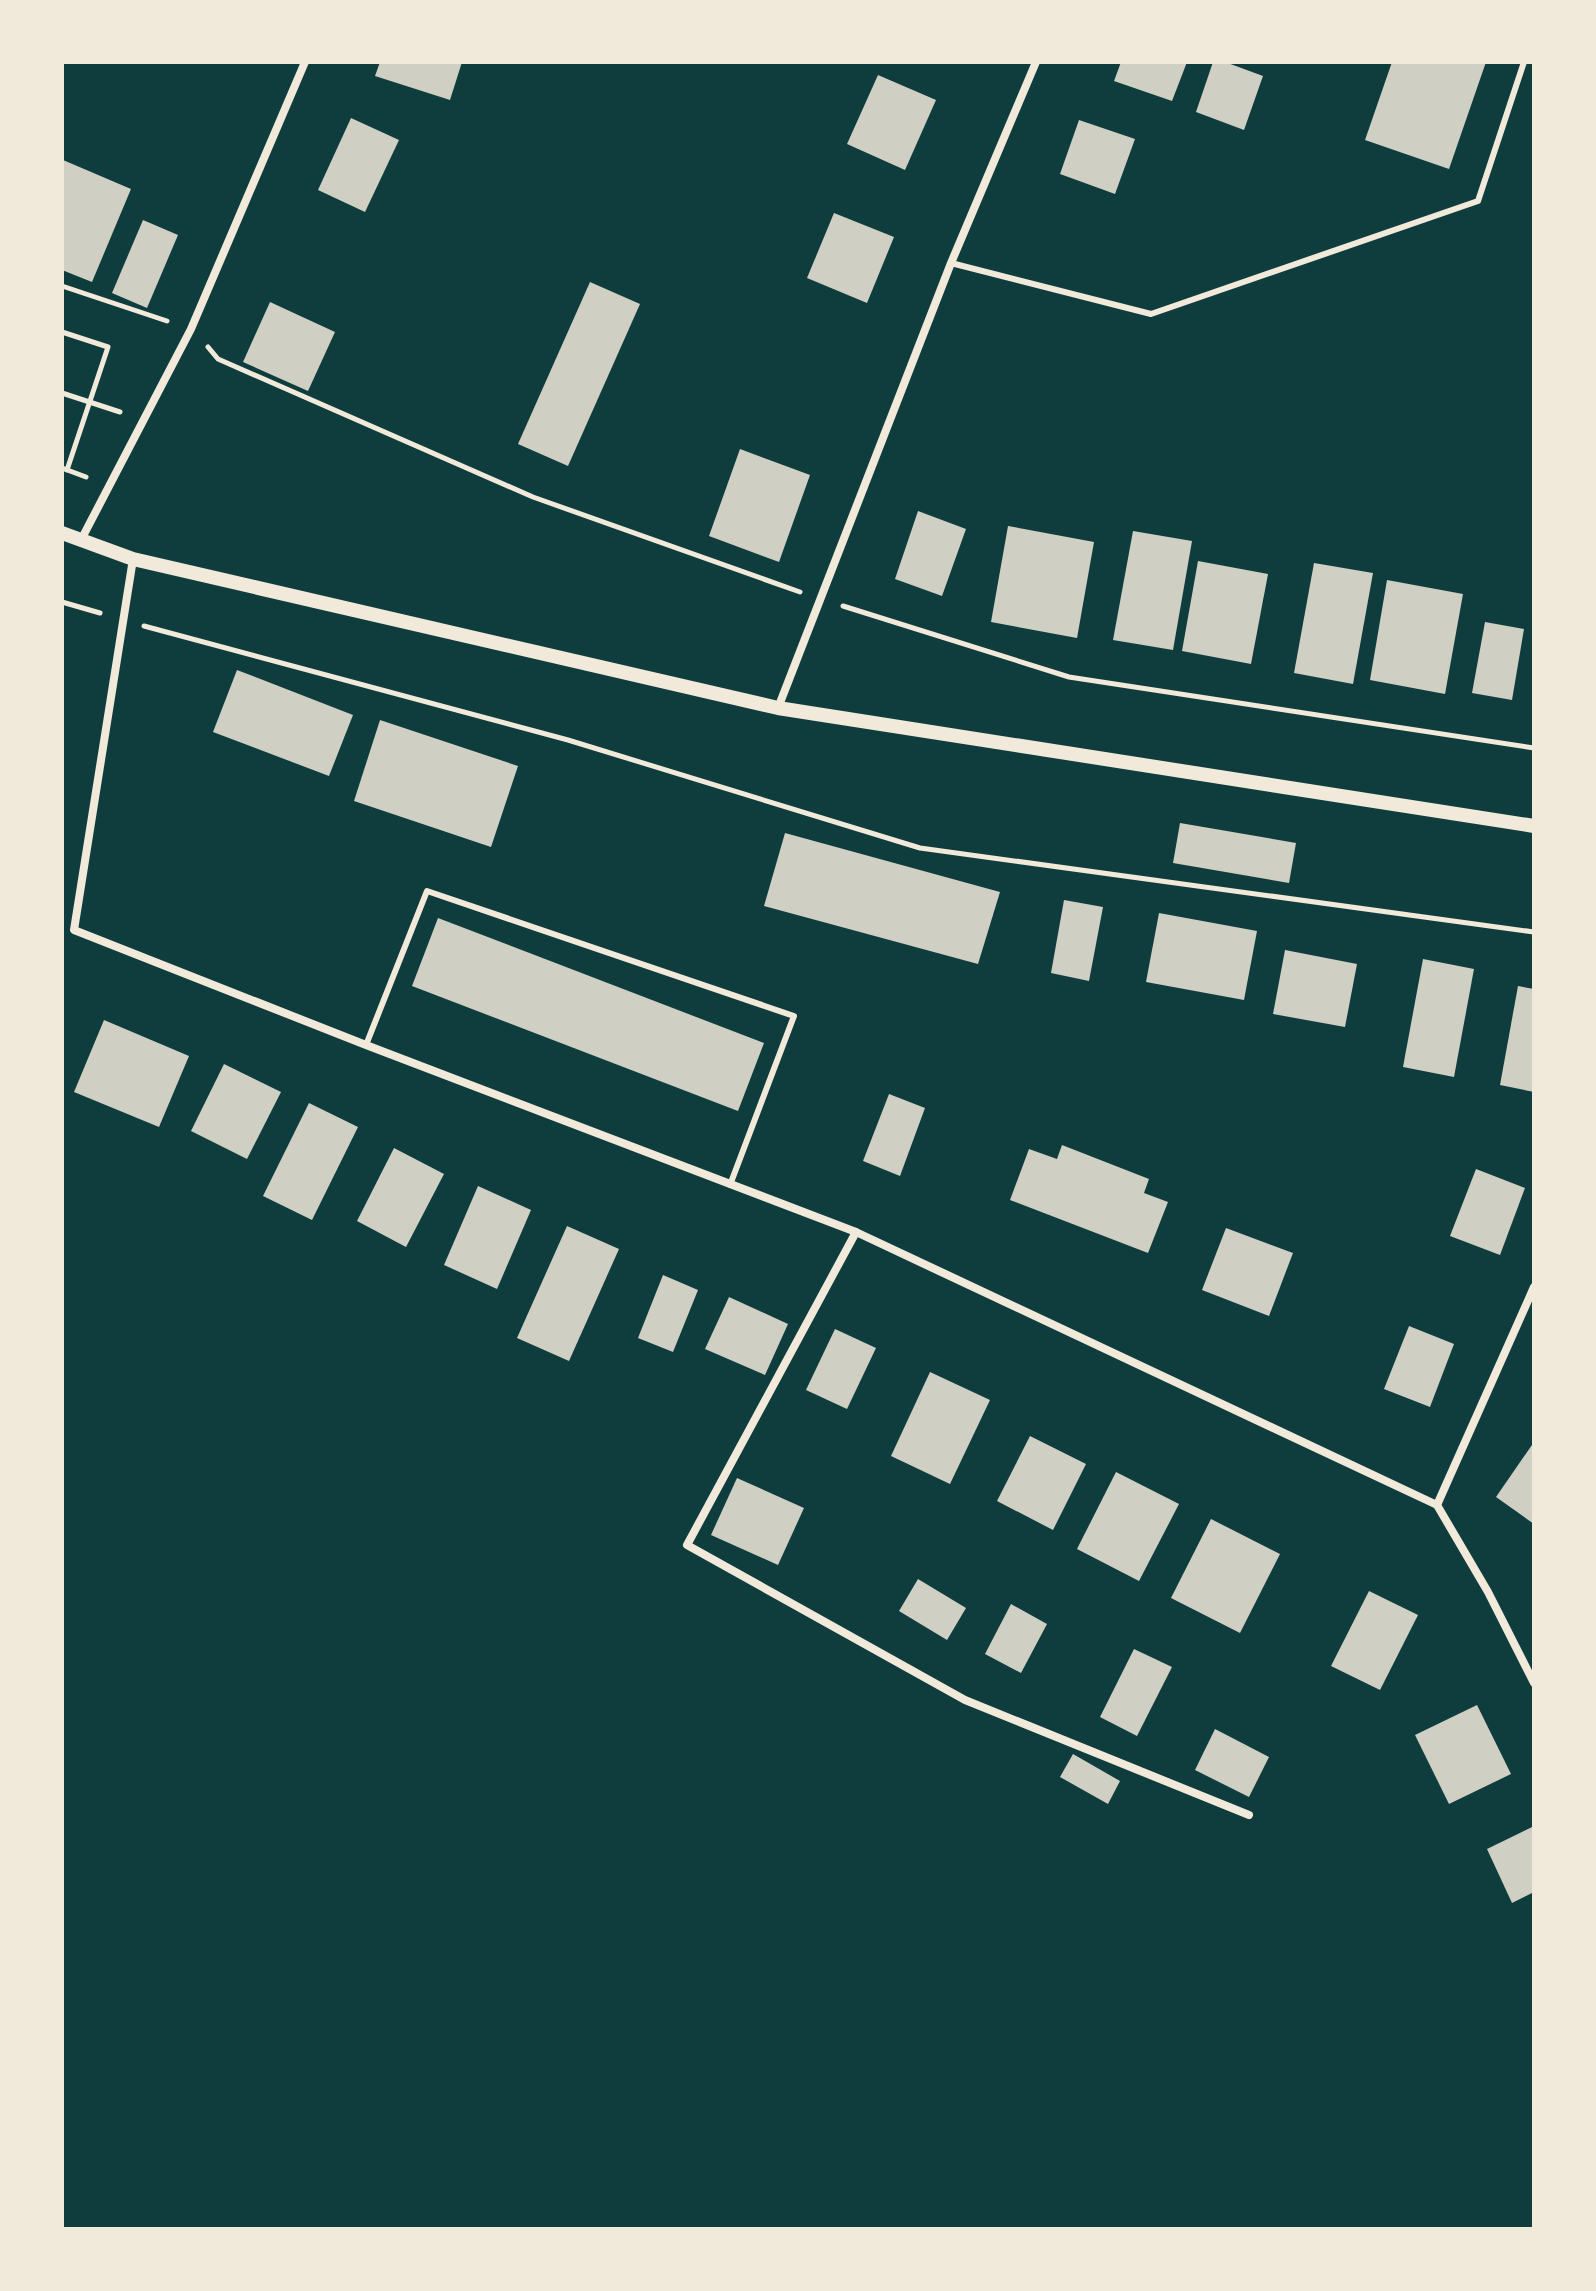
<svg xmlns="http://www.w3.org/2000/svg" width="1596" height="2291" font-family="'Libre Baskerville',serif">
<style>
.building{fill:#cfcfc3}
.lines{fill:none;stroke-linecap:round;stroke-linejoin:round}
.path{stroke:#f1e9da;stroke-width:5}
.service{stroke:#f1e9da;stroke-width:6}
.minor{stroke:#f1e9da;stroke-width:8}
.tertiary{stroke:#f1e9da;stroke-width:14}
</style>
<rect width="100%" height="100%" fill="#0f3d3e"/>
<g class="building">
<path d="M 380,62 L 462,62 L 450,100 L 375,76 Z"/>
<path d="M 1121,62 L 1187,62 L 1172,101 L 1114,81 Z"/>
<path d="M 1213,62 L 1225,62 L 1263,76 L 1244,130 L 1196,112 Z"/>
<path d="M 1392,62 L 1486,62 L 1449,169 L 1365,140 Z"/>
<path d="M 878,75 L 936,100 L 905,170 L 847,144 Z"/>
<path d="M 351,118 L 399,140 L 365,212 L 318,190 Z"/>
<path d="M 1079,120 L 1135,139 L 1115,194 L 1060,174 Z"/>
<path d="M 63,160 L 131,189 L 92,282 L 62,270 Z"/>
<path d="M 834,213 L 894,237 L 867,303 L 807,278 Z"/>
<path d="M 143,220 L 178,235 L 147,308 L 112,293 Z"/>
<path d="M 590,282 L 640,304 L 568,466 L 518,444 Z"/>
<path d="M 270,302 L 335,332 L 308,391 L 243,362 Z"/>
<path d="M 740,449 L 810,475 L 779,562 L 709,536 Z"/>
<path d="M 918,511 L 966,529 L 942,596 L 895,579 Z"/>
<path d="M 1008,526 L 1094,542 L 1077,638 L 991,622 Z"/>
<path d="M 1133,531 L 1192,541 L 1173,650 L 1113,640 Z"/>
<path d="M 1198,561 L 1268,574 L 1251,664 L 1182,651 Z"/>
<path d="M 1314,563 L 1373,573 L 1353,684 L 1294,673 Z"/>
<path d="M 1387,580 L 1463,594 L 1445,694 L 1370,680 Z"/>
<path d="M 1485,622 L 1524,629 L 1512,700 L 1472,693 Z"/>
<path d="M 237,670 L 353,715 L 329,776 L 213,732 Z"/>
<path d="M 380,720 L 518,766 L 491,847 L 354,801 Z"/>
<path d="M 1180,823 L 1296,843 L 1289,883 L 1173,863 Z"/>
<path d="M 785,833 L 1000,892 L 978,964 L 764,906 Z"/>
<path d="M 1064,900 L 1103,907 L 1089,981 L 1051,973 Z"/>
<path d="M 1159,913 L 1257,931 L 1244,1000 L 1146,982 Z"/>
<path d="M 438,918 L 764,1043 L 738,1111 L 412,986 Z"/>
<path d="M 1285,950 L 1357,964 L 1345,1027 L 1273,1014 Z"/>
<path d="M 1423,959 L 1474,969 L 1454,1077 L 1403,1067 Z"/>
<path d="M 1518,986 L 1534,989 L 1534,1092 L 1500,1085 Z"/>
<path d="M 104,1020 L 189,1056 L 159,1127 L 74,1092 Z"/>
<path d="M 224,1064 L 281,1092 L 247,1159 L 191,1131 Z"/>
<path d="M 889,1094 L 925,1108 L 900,1176 L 863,1161 Z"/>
<path d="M 309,1103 L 358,1127 L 312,1220 L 263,1196 Z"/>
<path d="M 1062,1145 L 1149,1179 L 1144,1193 L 1168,1202 L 1148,1253 L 1010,1200 L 1029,1149 L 1057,1159 Z"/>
<path d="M 394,1148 L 444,1174 L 406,1247 L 357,1221 Z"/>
<path d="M 1476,1169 L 1525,1188 L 1500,1255 L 1450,1236 Z"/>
<path d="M 478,1186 L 531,1210 L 497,1289 L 444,1265 Z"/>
<path d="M 567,1226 L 619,1249 L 569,1361 L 517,1338 Z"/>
<path d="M 1226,1228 L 1293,1253 L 1269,1316 L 1202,1290 Z"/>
<path d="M 663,1275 L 698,1290 L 673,1352 L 638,1338 Z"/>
<path d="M 729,1297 L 788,1324 L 765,1375 L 705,1349 Z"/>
<path d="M 1409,1326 L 1454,1344 L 1430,1407 L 1384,1389 Z"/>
<path d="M 835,1329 L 876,1348 L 847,1409 L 806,1390 Z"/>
<path d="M 930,1372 L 990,1400 L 950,1484 L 891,1456 Z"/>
<path d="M 1030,1436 L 1086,1464 L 1053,1530 L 997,1501 Z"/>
<path d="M 1534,1442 L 1534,1524 L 1496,1497 Z"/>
<path d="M 1116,1472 L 1179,1504 L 1139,1581 L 1077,1549 Z"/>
<path d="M 737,1478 L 804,1508 L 778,1565 L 711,1535 Z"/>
<path d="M 1211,1519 L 1280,1554 L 1240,1633 L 1171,1598 Z"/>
<path d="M 918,1579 L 966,1608 L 947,1640 L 899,1611 Z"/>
<path d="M 1369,1591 L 1418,1615 L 1380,1690 L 1331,1666 Z"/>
<path d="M 1011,1604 L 1047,1624 L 1021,1673 L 985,1654 Z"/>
<path d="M 1134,1649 L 1172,1667 L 1137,1736 L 1100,1717 Z"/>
<path d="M 1477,1705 L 1511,1774 L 1449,1804 L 1415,1735 Z"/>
<path d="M 1215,1729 L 1269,1757 L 1249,1797 L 1195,1770 Z"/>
<path d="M 1073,1754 L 1120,1781 L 1108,1804 L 1060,1777 Z"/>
<path d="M 1534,1826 L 1534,1892 L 1512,1903 L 1487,1849 Z"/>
</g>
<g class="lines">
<g class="path">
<path d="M 62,286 L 167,321"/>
<path d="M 62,332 L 108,347 L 67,470"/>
<path d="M 208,347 L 218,359 L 533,497 L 800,592"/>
<path d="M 62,393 L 120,412"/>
<path d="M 62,468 L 86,477"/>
<path d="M 62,602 L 100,613"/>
<path d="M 843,606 L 1069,677 L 1534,748"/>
<path d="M 144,626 L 568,740 L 920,848 L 1534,932"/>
</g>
<g class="service">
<path d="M 951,263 L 1151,314 L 1478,201 L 1524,62"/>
<path d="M 366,1045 L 427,891 L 794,1016 L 730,1185"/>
</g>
<g class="minor">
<path d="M 81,540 L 191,329 L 305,62"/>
<path d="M 133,559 L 74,930 L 366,1045 L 856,1232 L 1437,1505 L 1488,1592 L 1534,1683"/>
<path d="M 778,708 L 951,263 L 1036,62"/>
<path d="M 856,1232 L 687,1545 L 965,1700 L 1249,1815"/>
<path d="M 1437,1505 L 1534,1287"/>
</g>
<path class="tertiary" d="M 62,533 L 133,559 L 778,708 L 1534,826"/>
</g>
<rect width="1596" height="2291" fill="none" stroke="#f1e9da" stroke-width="128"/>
</svg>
